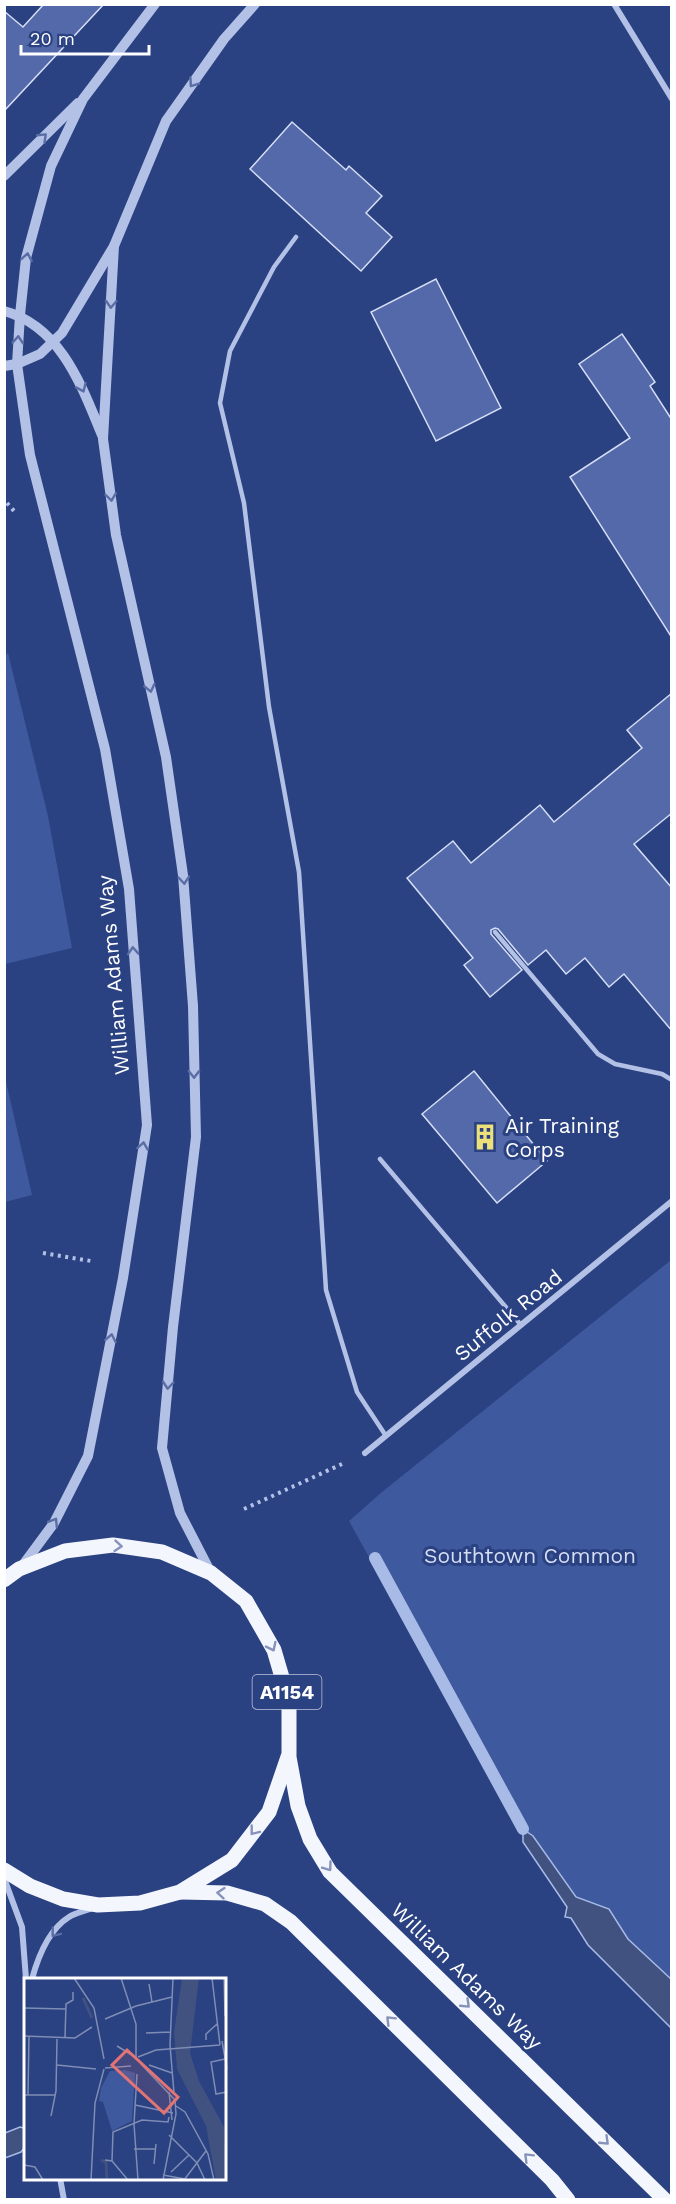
<svg xmlns="http://www.w3.org/2000/svg" width="676" height="2204" font-family="'Work Sans',sans-serif">
<style>
.green{fill:#3f599f}
.water{fill:#415281;stroke:#a8bae6;stroke-width:1.5}
.lines{fill:none;stroke-linecap:round;stroke-linejoin:round}
.stream{stroke:#a8bae6;stroke-width:12}
.building{fill:#5369aa;stroke:#d6def5;stroke-width:1.5}
.path{stroke:#b3c1e6;stroke-width:4;stroke-dasharray:3 4.5;stroke-linecap:butt}
.service{stroke:#b3c1e6;stroke-width:4.5}
.minor{stroke:#b3c1e6;stroke-width:6}
.tertiary{stroke:#b3c1e6;stroke-width:10}
.primary{stroke:#f4f6fd;stroke-width:15}
.oneway{stroke:#5a6ea5}
.oneway2{stroke:#8592b9}
.labels{text-anchor:middle;dominant-baseline:central;stroke-width:6;stroke-linejoin:round;paint-order:stroke}
.shield{fill:#2a4182;stroke:#bfc6da;stroke-width:1.5}
.shield-label{font-size:20px;font-weight:bold;fill:#fff}
.street-label{font-size:21px;fill:#fff;stroke:#2a4182}
.poi-label{font-size:21px;fill:#fff;stroke:#2a4182;text-anchor:start}
.park-label{font-size:21px;fill:#d6def5;stroke:#2a4182}
.inset-river{fill:none;stroke:#415281;stroke-width:3}
.inset-road{fill:none;stroke:#7f8db4;stroke-width:1.5}
.view{fill:#e47373;fill-opacity:0.15;stroke:#e47373;stroke-width:3}
.inset-edge{fill:none;stroke:#fff;stroke-width:3}
</style>
<rect width="100%" height="100%" fill="#2a4182"/>
<g class="green">
<path d="M 8,653 L 48,816 L 72,948 L 5,964 L 4,657 Z"/>
<path d="M 4,1073 L 32,1195 L 5,1202 L 4,1202 Z"/>
<path d="M 671,1260 L 671,1979 L 628,1939 L 609,1910 L 576,1897 L 533,1836 L 517,1825 L 349,1521 L 382,1492 Z"/>
</g>
<g class="water">
<path d="M 523,1829 L 533,1836 L 576,1897 L 609,1909 L 628,1939 L 671,1979 L 671,2028 L 588,1945 L 571,1918 L 565,1917 L 567,1907 L 523,1842 Z"/>
<path d="M 20,2127 L 24,2128 L 25,2147 L 21,2152 L 5,2158 L 5,2133 Z"/>
</g>
<g class="lines">
<path class="stream" d="M 375,1558 L 523,1829"/>
</g>
<g class="building">
<path d="M 44,4 L 104,4 L 4,111 L 4,11 L 23,27 Z"/>
<path d="M 292,122 L 346,170 L 349,166 L 382,196 L 366,213 L 392,237 L 361,271 L 250,169 Z"/>
<path d="M 436,279 L 501,408 L 436,441 L 371,312 Z"/>
<path d="M 622,334 L 655,382 L 650,386 L 672,420 L 672,638 L 570,477 L 630,438 L 579,364 Z"/>
<path d="M 672,693 L 672,813 L 634,844 L 672,888 L 672,1031 L 624,974 L 609,987 L 585,958 L 566,974 L 546,950 L 528,965 L 498,929 L 495,928 L 491,930 L 491,934 L 522,970 L 490,997 L 464,965 L 473,958 L 407,878 L 453,841 L 471,863 L 540,805 L 554,822 L 642,748 L 627,730 Z"/>
<path d="M 474,1071 L 547,1161 L 497,1203 L 422,1114 Z"/>
</g>
<g class="lines">
<g class="path">
<path d="M 7,503 L 14,511"/>
<path d="M 43,1253 L 91,1261"/>
<path d="M 244,1509 L 342,1464"/>
</g>
<g class="service">
<path d="M 296,237 L 274,267 L 230,351 L 220,403 L 244,503 L 269,707 L 299,872 L 326,1290 L 357,1392 L 386,1436"/>
<path d="M 495,932 L 598,1054 L 615,1064 L 662,1074 L 672,1080"/>
<path d="M 380,1159 L 521,1325"/>
</g>
<g class="minor">
<path d="M 614,4 L 672,99"/>
<path d="M 365,1453 L 672,1201"/>
<path d="M 4,1878 L 22,1927 L 26,1979"/>
<path d="M 32,1979 C 38,1957 48,1930 69,1917 C 75,1913 85,1911 92,1908"/>
<path d="M 60,2178 L 64,2200"/>
</g>
<g class="tertiary">
<path d="M 4,176 L 78,103"/>
<path d="M 114,246 L 103,439 L 116,535 L 166,757 L 183,875 L 193,1006 L 196,1137 L 173,1327 L 162,1448 L 180,1513 L 211,1573"/>
<path d="M 4,311 C 61,326 82,387 102,435"/>
<path d="M 4,366 L 17,364 L 40,354 L 62,333 L 114,246 L 166,121 L 224,39 L 255,4"/>
<path d="M 20,1569 L 54,1523 L 88,1456 L 123,1278 L 147,1125 L 129,889 L 105,749 L 30,455 L 17,364 L 20,315 L 26,258 L 51,166 L 83,99 L 155,4"/>
</g>
<g class="primary">
<path d="M 4,1580 L 19,1569 L 65,1551 L 113,1545 L 162,1552 L 211,1573 L 246,1601 L 274,1650 L 289,1701 L 289,1754 L 269,1812 L 232,1860 L 180,1892 L 140,1903 L 98,1905 L 63,1899 L 30,1886 L 4,1870"/>
<path d="M 289,1757 L 298,1806 L 310,1839 L 330,1872 L 665,2200"/>
<path d="M 181,1892 L 227,1893 L 265,1904 L 291,1922 L 552,2180 L 568,2200"/>
</g>
</g>
<defs><path id="oneway-chevron" d="M-2-3.5L2.5 0L-2 3.5" fill="none" stroke-width="1.6" stroke-linecap="round" stroke-linejoin="round" transform="scale(1.5)"/></defs>
<g class="oneway">
<use href="#oneway-chevron" transform="translate(193 83) rotate(125)"/>
<use href="#oneway-chevron" transform="translate(43 137) rotate(-44)"/>
<use href="#oneway-chevron" transform="translate(27 257) rotate(-80)"/>
<use href="#oneway-chevron" transform="translate(111 304) rotate(93)"/>
<use href="#oneway-chevron" transform="translate(18 340) rotate(-86)"/>
<use href="#oneway-chevron" transform="translate(82 388) rotate(66)"/>
<use href="#oneway-chevron" transform="translate(111 497) rotate(82)"/>
<use href="#oneway-chevron" transform="translate(150 688) rotate(77)"/>
<use href="#oneway-chevron" transform="translate(184 880) rotate(85)"/>
<use href="#oneway-chevron" transform="translate(133 951) rotate(-94)"/>
<use href="#oneway-chevron" transform="translate(194 1074) rotate(89)"/>
<use href="#oneway-chevron" transform="translate(143 1146) rotate(-81)"/>
<use href="#oneway-chevron" transform="translate(111 1338) rotate(-79)"/>
<use href="#oneway-chevron" transform="translate(168 1385) rotate(95)"/>
<use href="#oneway-chevron" transform="translate(54 1522) rotate(-58)"/>
<use href="#oneway-chevron" transform="translate(55 1933) rotate(128)"/>
</g>
<g class="oneway2">
<use href="#oneway-chevron" transform="translate(118 1546) rotate(5)"/>
<use href="#oneway-chevron" transform="translate(272 1647) rotate(64)"/>
<use href="#oneway-chevron" transform="translate(254 1831) rotate(128)"/>
<use href="#oneway-chevron" transform="translate(328 1867) rotate(54)"/>
<use href="#oneway-chevron" transform="translate(221 1893) rotate(-175)"/>
<use href="#oneway-chevron" transform="translate(466 2004) rotate(44)"/>
<use href="#oneway-chevron" transform="translate(390 2020) rotate(-135)"/>
<use href="#oneway-chevron" transform="translate(605 2141) rotate(44)"/>
<use href="#oneway-chevron" transform="translate(528 2157) rotate(-135)"/>
</g>
<defs>
<g id="building-bare" transform="scale(2.07)"><path d="M-4-6H4V6H1V3H-1V6H-4ZM-2.5-4.3h1.7v1.8h-1.7ZM.8-4.3h1.7v1.8H.8ZM-2.5-1h1.7V.8h-1.7ZM.8-1h1.7V.8H.8Z" fill="#ece07b" stroke="#2a4182" stroke-width="2.5" paint-order="stroke"/></g>
</defs>
<g fill-rule="evenodd">
<use href="#building-bare" x="485" y="1137"/>
</g>
<g class="labels">
<rect class="shield" x="252.5" y="1675" width="69" height="34" rx="4.5"/>
<g class="shield-label">
<text x="287" y="1692">A1154</text>
</g>
<g class="street-label">
<text transform="translate(113 975) rotate(-95)">William Adams Way</text>
<text transform="translate(508 1315) rotate(-39)">Suffolk Road</text>
<text transform="translate(467 1976) rotate(44)">William Adams Way</text>
</g>
<g class="poi-label">
<text x="505" y="1125">Air Training<tspan x="505" dy="24">Corps</tspan></text>
</g>
<g class="park-label">
<text x="530" y="1555">Southtown Common</text>
</g>
</g>
<g transform="translate(24 1978)">
<rect width="202" height="202" fill="#2a4182"/>
<path d="M 101,92 L 111,95 L 108,143 L 88,153 L 79,124 L 75,123 L 77,110 L 86,93 Z" fill="#3f599f"/>
<path d="M 158,0 L 175,0 L 166,75 L 175,103 L 200,149 L 202,202 L 192,202 L 182,148 L 153,91 L 150,54 Z" fill="#415281"/>
<path class="inset-river" d="M 59,20 L 68,40M 77,182 L 82,184 L 83,202"/>
<path class="inset-road" d="M 50,0 L 70,30 L 80,81M 97,0 L 112,46 L 112,79M 149,0 L 146,67 L 150,115M 188,0 L 196,67M 200,0 L 201,38M 125,6 L 128,24M 0,30 L 42,31M 81,41 L 112,28 L 148,19M 122,55 L 147,54M 0,58 L 51,60 L 68,49M 41,60 L 42,26 L 49,22 L 49,14M 182,62 L 182,56 L 193,46M 198,63 L 203,91M 93,68 L 111,79M 114,79 L 132,72 L 196,67M 201,81 L 187,84 L 192,116 L 203,114M 117,86 L 151,122 L 152,136 L 139,202M 33,87 L 72,91M 125,87 L 148,95M 81,90 L 107,88M 113,96 L 110,146 L 114,202M 145,114 L 148,142M 0,117 L 31,117M 4,117 L 5,58M 111,127 L 149,135M 152,128 L 161,134 L 184,176 L 190,202M 27,138 L 32,113 L 33,61M 145,157 L 173,185 L 181,202M 110,171 L 132,171M 81,182 L 88,183 L 104,202M 88,183 L 89,154 L 118,142 L 144,144 L 145,139M 130,186 L 132,166M 0,187 L 11,189 L 19,202M 147,194 L 165,177M 139,197 L 161,201M 67,202 L 71,125 L 80,91M 160,202 L 182,173"/>
<path class="view" d="M 103,72 L 154,119 L 140,135 L 88,87 Z"/>
<rect width="202" height="202" class="inset-edge"/>
</g>
<rect width="676" height="2204" fill="none" stroke="#ffffff" stroke-width="12"/>
<path d="M21 45v9h128v-9" fill="none" stroke="#ffffff" stroke-width="3"/>
<text x="30" y="45" font-size="18" fill="#ffffff" stroke="#2a4182" stroke-width="4.5" paint-order="stroke">20 m</text>
</svg>
